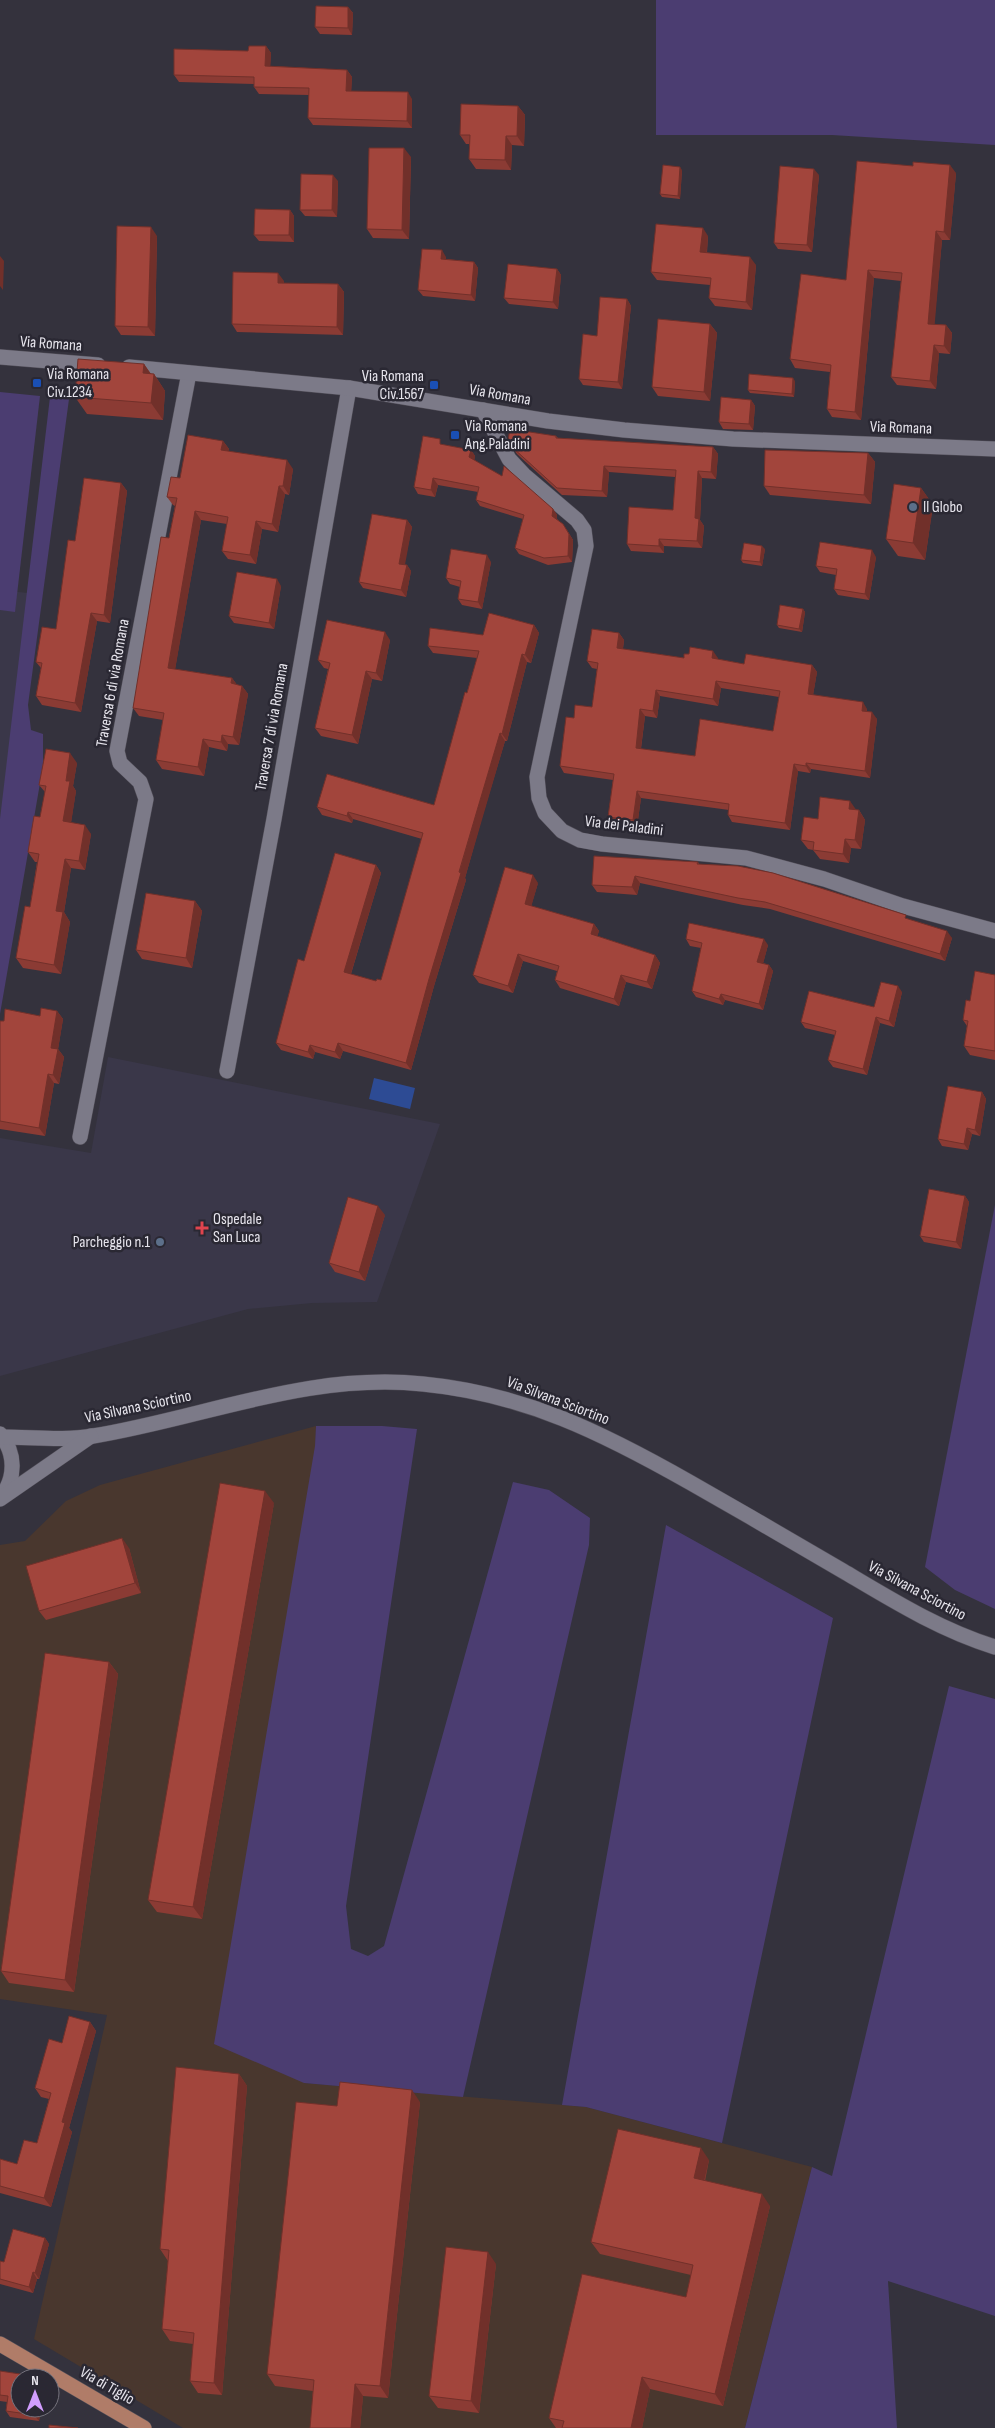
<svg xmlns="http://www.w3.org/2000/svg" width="995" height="2428" font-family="'Sofia Sans Condensed',sans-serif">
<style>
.built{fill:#3a3749}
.industrial{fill:#49372e}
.green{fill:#4b3d71}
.water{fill:#2d4b94}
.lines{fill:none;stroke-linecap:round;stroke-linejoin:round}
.street-casing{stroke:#514e58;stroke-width:16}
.secondary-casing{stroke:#514e58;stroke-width:16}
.primary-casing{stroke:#514e58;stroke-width:16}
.street{stroke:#7c7a88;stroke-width:15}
.secondary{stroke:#7c7a88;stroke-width:15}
.primary{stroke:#b07c68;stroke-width:15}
.wall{fill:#8b3b34;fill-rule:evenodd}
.shaded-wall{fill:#71302a}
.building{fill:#a2453c;stroke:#71302a;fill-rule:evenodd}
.transit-dot{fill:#1a4fb4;stroke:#2a2833;stroke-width:2}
.service-dot{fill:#5c6f8a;stroke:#2a2833;stroke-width:2}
.health-dot{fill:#e0444e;stroke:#2a2833;stroke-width:2}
.labels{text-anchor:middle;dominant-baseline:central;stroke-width:5;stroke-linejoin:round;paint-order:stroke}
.street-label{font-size:16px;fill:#e6e4ec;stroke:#2a2833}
.poi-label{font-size:16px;fill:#e6e4ec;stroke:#2a2833;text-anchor:start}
</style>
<rect width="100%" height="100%" fill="#34323d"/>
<g class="built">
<path d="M 0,590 L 37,594 L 0,871 Z"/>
<path d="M 108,1057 L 440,1124 L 377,1302 L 312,1303 L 248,1309 L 0,1376 L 0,1138 L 91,1153 Z"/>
</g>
<path class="industrial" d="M 316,1426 L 304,2083 L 586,2107 L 812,2167 L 745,2428 L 183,2428 L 34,2339 L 107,2015 L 0,1999 L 0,1545 L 25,1541 L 66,1501 L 100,1485 Z"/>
<g class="green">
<path d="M 656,0 L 995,0 L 995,145 L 832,135 L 656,135 Z"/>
<path d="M 0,392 L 40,396 L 15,612 L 0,610 Z"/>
<path d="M 50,397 L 69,399 L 28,705 L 31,730 L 43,734 L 43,766 L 0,1014 L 0,819 Z"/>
<path d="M 995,1205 L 995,1609 L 955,1590 L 925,1567 Z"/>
<path d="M 316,1426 L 382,1426 L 417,1429 L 346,1906 L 351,1949 L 368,1956 L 384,1946 L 513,1482 L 549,1490 L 590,1518 L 589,1545 L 463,2097 L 304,2083 L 214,2044 L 315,1446 Z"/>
<path d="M 666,1525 L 833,1618 L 722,2143 L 586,2107 L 562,2105 Z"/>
<path d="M 949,1686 L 995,1699 L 995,2316 L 888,2281 L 897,2428 L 745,2428 L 812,2167 L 832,2176 Z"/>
</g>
<path class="water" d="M 374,1078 L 415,1088 L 410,1109 L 369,1099 Z"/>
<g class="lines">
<g class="street-casing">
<g id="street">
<path d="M 483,410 L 509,459 L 524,475 L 577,520 L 584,530 L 586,546 L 537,777 L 539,798 L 545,813 L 562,831 L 580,840 L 602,844 L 746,858 L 824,879 L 903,906 L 995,931"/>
<path d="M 227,1071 L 274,819 L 349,388"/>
<path d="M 80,1137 L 146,799 L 140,782 L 120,763 L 117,751 L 189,373"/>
</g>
</g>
<g class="secondary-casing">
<g id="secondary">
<path d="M 0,357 L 98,365"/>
<path d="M 129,367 L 349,388 L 548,421 L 624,430 L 733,439 L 995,449"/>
<path d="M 0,1434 C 16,1453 16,1478 1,1497"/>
<path d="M 2,1437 C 32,1437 64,1441 93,1436 C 203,1418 308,1372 423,1384 C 525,1394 603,1433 691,1483 C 742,1512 792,1541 843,1571 C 892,1600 940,1630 995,1647"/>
<path d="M 0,1499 L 91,1436"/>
</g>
</g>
<g class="primary-casing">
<path id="primary" d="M 0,2344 L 144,2428"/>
</g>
<use href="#street" class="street"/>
<use href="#secondary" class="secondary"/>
<use href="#primary" class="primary"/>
</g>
<g class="wall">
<path d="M 348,7 L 353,13 L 352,35 L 320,34 L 315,27 Z"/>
<path d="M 266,46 L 271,53 L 270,66 L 347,70 L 352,77 L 351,91 L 412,99 L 412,128 L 313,125 L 308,118 L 309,95 L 259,94 L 254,87 L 254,84 L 179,82 L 174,75 Z"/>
<path d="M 518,106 L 525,115 L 524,146 L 512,145 L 511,170 L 476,169 L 469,159 L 469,144 L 466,144 L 460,135 Z"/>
<path d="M 411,157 L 409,239 L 373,238 L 367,229 Z"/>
<path d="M 682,170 L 680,199 L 662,197 L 660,194 Z"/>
<path d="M 956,173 L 950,240 L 942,240 L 934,324 L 946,325 L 952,333 L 950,354 L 939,353 L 936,389 L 897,385 L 891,377 L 901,281 L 874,278 L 861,420 L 832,417 L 827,409 L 830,372 L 795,368 L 790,359 L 846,280 Z"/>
<path d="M 819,175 L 812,252 L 778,249 L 774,243 Z"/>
<path d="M 338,181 L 337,217 L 305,216 L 300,210 Z"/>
<path d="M 290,210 L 294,216 L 294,242 L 259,241 L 254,235 Z"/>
<path d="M 157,236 L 155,336 L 121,335 L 115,326 Z"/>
<path d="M 708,236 L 707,253 L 756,265 L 752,310 L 715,306 L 709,298 L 710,285 L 657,280 L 651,272 Z"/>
<path d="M 446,257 L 446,259 L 474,262 L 478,268 L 475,301 L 423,296 L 418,290 Z"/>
<path d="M 557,269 L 561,275 L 558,309 L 509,304 L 504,298 Z"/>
<path d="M 284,281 L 284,283 L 338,284 L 344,292 L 343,335 L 237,332 L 232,324 Z"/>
<path d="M 627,299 L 631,306 L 622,389 L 583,385 L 579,379 L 597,336 Z"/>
<path d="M 710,324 L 717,333 L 710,401 L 658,396 L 652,387 Z"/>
<path d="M 144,364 L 151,374 L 154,374 L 165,391 L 163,420 L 87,414 L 75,397 Z"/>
<path d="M 795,381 L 794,397 L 750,393 L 748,390 Z"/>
<path d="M 751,400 L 755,406 L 753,430 L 723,429 L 719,422 Z"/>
<path d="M 556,436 L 558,438 L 713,447 L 718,454 L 716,479 L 702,478 L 700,520 L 704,526 L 702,548 L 664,546 L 664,553 L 631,551 L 627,544 L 673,510 L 675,477 L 609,472 L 607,497 L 562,495 L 517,454 L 512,447 Z"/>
<path d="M 223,441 L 229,449 L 228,451 L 293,469 L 289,495 L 285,494 L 278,532 L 262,529 L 256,564 L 228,559 L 222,551 L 227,524 L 201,520 L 175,669 L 232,678 L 237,685 L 242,686 L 248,694 L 239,745 L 228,744 L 227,751 L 209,747 L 204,776 L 162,769 L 156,760 L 163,720 L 139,716 L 133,708 L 169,538 L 175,506 L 173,505 L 167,497 L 180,478 Z"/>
<path d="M 444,445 L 471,450 L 475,456 L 474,460 L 553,509 L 557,515 L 557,519 L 567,530 L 573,540 L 572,562 L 548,565 L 519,554 L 515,548 L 523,519 L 480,506 L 476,500 L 478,492 L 438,485 L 435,497 L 418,494 L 414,487 Z"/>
<path d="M 868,453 L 875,462 L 871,504 L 770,495 L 764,486 Z"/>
<path d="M 121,483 L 127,491 L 110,623 L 97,621 L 81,712 L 42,705 L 36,696 L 41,668 L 36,662 L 56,629 L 75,541 Z"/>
<path d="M 921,488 L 933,505 L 925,560 L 898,556 L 886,539 Z"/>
<path d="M 407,520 L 412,527 L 404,565 L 407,565 L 411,571 L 406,597 L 363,588 L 359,582 Z"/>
<path d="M 765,549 L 762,566 L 743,563 L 741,560 Z"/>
<path d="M 876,557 L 869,600 L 838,595 L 834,589 L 836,575 L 820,572 L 816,566 Z"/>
<path d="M 491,562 L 482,609 L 462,605 L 458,599 L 460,587 L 450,584 L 446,578 Z"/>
<path d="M 281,586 L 274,629 L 234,623 L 229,616 Z"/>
<path d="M 803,609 L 805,612 L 802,632 L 779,628 L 777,625 Z"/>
<path d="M 534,625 L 539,633 L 531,663 L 527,662 L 507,741 L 505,741 L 481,821 L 465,878 L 466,880 L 434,986 L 411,1070 L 343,1051 L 340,1059 L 315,1052 L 313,1059 L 281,1050 L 276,1043 L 304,961 L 376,865 L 381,873 L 351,974 L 376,981 L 381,980 L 422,839 L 353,819 L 352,823 L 322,815 L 317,807 L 434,805 L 477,658 L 433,653 L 428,646 Z"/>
<path d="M 619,633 L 624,640 L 623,649 L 684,658 L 718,658 L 718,659 L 744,664 L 812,665 L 817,672 L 813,695 L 867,709 L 867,712 L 877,719 L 870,778 L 811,769 L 810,773 L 798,771 L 790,830 L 732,822 L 728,815 L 729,810 L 641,798 L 637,827 L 612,824 L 608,817 L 613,780 L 564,773 L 560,766 L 574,718 L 592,707 L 597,669 L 592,668 L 587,661 ZM 721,688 L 779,697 L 773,731 L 695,756 L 641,749 L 645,716 L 657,718 L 660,696 L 718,706 Z"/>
<path d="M 390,640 L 382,681 L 372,679 L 358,744 L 321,736 L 315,728 L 328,669 L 324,668 L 318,660 Z"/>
<path d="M 77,763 L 73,786 L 76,791 L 71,822 L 91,834 L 85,870 L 71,868 L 64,912 L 70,922 L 61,974 L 23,968 L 16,958 L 30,907 L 37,862 L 35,862 L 28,852 L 40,817 L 45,792 L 39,785 Z"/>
<path d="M 856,810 L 859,810 L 865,820 L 861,849 L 851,848 L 849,863 L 820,859 L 813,850 L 808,849 L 801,840 L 818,819 Z"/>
<path d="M 698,862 L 699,864 L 909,920 L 952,938 L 945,961 L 770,909 L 743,905 L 640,883 L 637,895 L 597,892 L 592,885 Z"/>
<path d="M 538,883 L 531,906 L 594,924 L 599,931 L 597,936 L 655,955 L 660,963 L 652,989 L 626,982 L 619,1006 L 560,988 L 555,980 L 557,971 L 523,961 L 513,993 L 479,983 L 473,975 Z"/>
<path d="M 195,901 L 202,911 L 192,968 L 142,959 L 136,950 Z"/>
<path d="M 686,939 L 768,945 L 763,963 L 769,965 L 773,971 L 763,1010 L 725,1000 L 723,1005 L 696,997 L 692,991 L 701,948 L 690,946 Z"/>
<path d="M 995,975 L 995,1060 L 970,1055 L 964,1046 L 967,1026 L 963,1020 L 970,1001 Z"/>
<path d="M 902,992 L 894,1027 L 880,1023 L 867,1075 L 833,1067 L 828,1060 L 835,1035 L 805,1028 L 801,1022 L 874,1007 Z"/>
<path d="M 57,1011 L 63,1019 L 58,1049 L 64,1057 L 59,1084 L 54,1083 L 45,1136 L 0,1129 L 0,1021 L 4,1021 L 40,1016 Z"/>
<path d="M 982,1092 L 986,1099 L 980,1136 L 972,1134 L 968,1150 L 942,1146 L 938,1139 Z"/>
<path d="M 965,1196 L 969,1202 L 961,1249 L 924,1242 L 920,1236 Z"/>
<path d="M 385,1215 L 365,1281 L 335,1272 L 329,1263 Z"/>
<path d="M 274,1503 L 202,1919 L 157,1912 L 148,1900 Z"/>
<path d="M 129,1548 L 141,1593 L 46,1620 L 39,1611 Z"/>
<path d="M 109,1662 L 118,1674 L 74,1992 L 9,1983 L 1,1971 Z"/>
<path d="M 90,2022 L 96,2031 L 69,2128 L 72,2132 L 51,2207 L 0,2193 L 0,2159 L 17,2164 L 37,2143 L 49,2099 L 41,2097 L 35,2088 L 62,2043 Z"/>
<path d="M 239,2074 L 247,2086 L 222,2395 L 198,2393 L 190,2381 L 193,2344 L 170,2341 L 162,2329 L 168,2261 L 160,2249 Z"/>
<path d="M 420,2102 L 388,2398 L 363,2396 L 360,2428 L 310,2428 L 313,2391 L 275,2386 L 267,2374 L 337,2106 Z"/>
<path d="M 709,2160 L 705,2181 L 770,2206 L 723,2406 L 650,2389 L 642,2428 L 556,2428 L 549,2418 L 686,2297 L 691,2275 L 600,2254 L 591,2242 Z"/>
<path d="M 45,2238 L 49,2244 L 39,2279 L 37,2279 L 33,2293 L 0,2284 L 0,2262 L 4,2262 Z"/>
<path d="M 496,2264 L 479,2413 L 438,2408 L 429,2396 Z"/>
<path d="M 0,2371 L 41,2408 L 39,2421 L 10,2417 L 6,2411 L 7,2402 L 0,2401 Z"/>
</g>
<g class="shaded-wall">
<path d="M 348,7 L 353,13 L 352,35 L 348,28 Z"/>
<path d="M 266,46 L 271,53 L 270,73 L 265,66 Z"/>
<path d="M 347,70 L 352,77 L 351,98 L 346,91 Z"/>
<path d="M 408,92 L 412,99 L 412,128 L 407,121 Z"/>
<path d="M 518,106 L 525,115 L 524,146 L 517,136 Z"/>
<path d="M 506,136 L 512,145 L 511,170 L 505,160 Z"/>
<path d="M 404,148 L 411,157 L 409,239 L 402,230 Z"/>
<path d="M 950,165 L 956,173 L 950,240 L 944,232 Z"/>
<path d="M 680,167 L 682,170 L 680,199 L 678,196 Z"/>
<path d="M 814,169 L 819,175 L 812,252 L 807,245 Z"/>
<path d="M 333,175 L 338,181 L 337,217 L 332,210 Z"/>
<path d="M 290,210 L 294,216 L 294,242 L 289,235 Z"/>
<path d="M 151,227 L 157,236 L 155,336 L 148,327 Z"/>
<path d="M 703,228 L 708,236 L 706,260 L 700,252 Z"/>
<path d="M 936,231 L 942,240 L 934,332 L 928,324 Z"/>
<path d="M 442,250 L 446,257 L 446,265 L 441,259 Z"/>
<path d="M 0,256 L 4,261 L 3,290 L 0,286 Z"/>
<path d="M 750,257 L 756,265 L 752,310 L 746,302 Z"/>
<path d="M 474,262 L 478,268 L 475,301 L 471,295 Z"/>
<path d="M 557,269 L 561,275 L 558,309 L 553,302 Z"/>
<path d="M 868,270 L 874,278 L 861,420 L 855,412 Z"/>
<path d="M 278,273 L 284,281 L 283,291 L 278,283 Z"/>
<path d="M 338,284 L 344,292 L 343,335 L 337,327 Z"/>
<path d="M 627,299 L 631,306 L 622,389 L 618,382 Z"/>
<path d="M 710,324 L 717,333 L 710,401 L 704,392 Z"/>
<path d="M 946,325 L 952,333 L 950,354 L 944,346 Z"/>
<path d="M 934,345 L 939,353 L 936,389 L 930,381 Z"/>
<path d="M 144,364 L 153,377 L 154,374 L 165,391 L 163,420 L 151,403 L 143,373 Z"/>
<path d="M 793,378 L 795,381 L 794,397 L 792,394 Z"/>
<path d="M 751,400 L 755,406 L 753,430 L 749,424 Z"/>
<path d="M 223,441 L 229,449 L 227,458 L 221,450 Z"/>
<path d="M 713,447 L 718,454 L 716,479 L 711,472 Z"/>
<path d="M 471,450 L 475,456 L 474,463 L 469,457 Z"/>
<path d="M 868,453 L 875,462 L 871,504 L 864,495 Z"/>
<path d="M 287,460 L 293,469 L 289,495 L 283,486 Z"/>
<path d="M 604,466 L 609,472 L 607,497 L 602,491 Z"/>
<path d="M 698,471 L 702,478 L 700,520 L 704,526 L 702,548 L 697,541 L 695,518 Z"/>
<path d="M 433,478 L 438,485 L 435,497 L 431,490 Z"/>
<path d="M 121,483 L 127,491 L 110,623 L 104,615 Z"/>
<path d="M 279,486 L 285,494 L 278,532 L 272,524 Z"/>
<path d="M 921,488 L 933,505 L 925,560 L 913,543 Z"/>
<path d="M 553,509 L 557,515 L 557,522 L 552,516 Z"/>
<path d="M 195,511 L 201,520 L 174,676 L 168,668 Z"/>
<path d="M 407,520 L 412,527 L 404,570 L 399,564 Z"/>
<path d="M 256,521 L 262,529 L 256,564 L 250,555 Z"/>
<path d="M 563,524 L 573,540 L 572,562 L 568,556 Z"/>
<path d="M 659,539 L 664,546 L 664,553 L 659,546 Z"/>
<path d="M 762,546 L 765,549 L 762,566 L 760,562 Z"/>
<path d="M 872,550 L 876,557 L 869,600 L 865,594 Z"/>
<path d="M 487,555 L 491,562 L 482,609 L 478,602 Z"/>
<path d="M 407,565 L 411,571 L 406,597 L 401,590 Z"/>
<path d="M 277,579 L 281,586 L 274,629 L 269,623 Z"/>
<path d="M 803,609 L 805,612 L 802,632 L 799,629 Z"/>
<path d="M 91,613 L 97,621 L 81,712 L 75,703 Z"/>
<path d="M 534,625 L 539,633 L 531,663 L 525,655 Z"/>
<path d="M 385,632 L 390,640 L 382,681 L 376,673 Z"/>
<path d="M 619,633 L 624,640 L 622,655 L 617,648 Z"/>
<path d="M 713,651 L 718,658 L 717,665 L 712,658 Z"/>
<path d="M 522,654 L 527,662 L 507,741 L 502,734 Z"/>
<path d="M 812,665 L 817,672 L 812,701 L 808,694 Z"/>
<path d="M 366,671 L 372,679 L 358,744 L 352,735 Z"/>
<path d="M 232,678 L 238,686 L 231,683 Z"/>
<path d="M 716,681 L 721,688 L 718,706 L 713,699 Z"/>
<path d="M 242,686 L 248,694 L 239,745 L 233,737 Z"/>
<path d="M 656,690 L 660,696 L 657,718 L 653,711 Z"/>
<path d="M 863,702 L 867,709 L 866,718 L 862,711 Z"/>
<path d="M 640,709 L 645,716 L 640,755 L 636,748 Z"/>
<path d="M 872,712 L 877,719 L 870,778 L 865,771 Z"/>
<path d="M 500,733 L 505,741 L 465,878 L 466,880 L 434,986 L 411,1070 L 406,1063 L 429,979 L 476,814 Z"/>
<path d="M 222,735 L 228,744 L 227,751 L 221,742 Z"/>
<path d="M 203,739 L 209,747 L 204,776 L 198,767 Z"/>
<path d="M 70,753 L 77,763 L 73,786 L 76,791 L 70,830 L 63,821 L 66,781 Z"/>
<path d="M 806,763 L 811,769 L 810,773 L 806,766 Z"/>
<path d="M 794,764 L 798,771 L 790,830 L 785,823 Z"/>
<path d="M 637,791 L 641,798 L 637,827 L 633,820 Z"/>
<path d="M 850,801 L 857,811 L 849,809 Z"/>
<path d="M 859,810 L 865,820 L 861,849 L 855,840 Z"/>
<path d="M 348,812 L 353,819 L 352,823 L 347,816 Z"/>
<path d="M 85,825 L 91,834 L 85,870 L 79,861 Z"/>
<path d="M 845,839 L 851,848 L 849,863 L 843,854 Z"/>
<path d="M 65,859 L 71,868 L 64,912 L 70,922 L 61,974 L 54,965 L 56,911 Z"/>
<path d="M 376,865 L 381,873 L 349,980 L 344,972 Z"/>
<path d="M 533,875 L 538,883 L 530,911 L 525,904 Z"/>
<path d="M 635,876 L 640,883 L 637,895 L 632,887 Z"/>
<path d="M 195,901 L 202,911 L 192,968 L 186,958 Z"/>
<path d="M 594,924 L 599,931 L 596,941 L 591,934 Z"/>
<path d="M 947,931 L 952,938 L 945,961 L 940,954 Z"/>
<path d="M 764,939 L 768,945 L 762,968 L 757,962 Z"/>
<path d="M 518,954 L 523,961 L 513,993 L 508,986 Z"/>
<path d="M 655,955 L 660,963 L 652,989 L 647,982 Z"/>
<path d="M 769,965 L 773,971 L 763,1010 L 759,1004 Z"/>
<path d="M 621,975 L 626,982 L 619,1006 L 614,999 Z"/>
<path d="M 898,986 L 902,992 L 894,1027 L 889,1021 Z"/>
<path d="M 721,994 L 725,1000 L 723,1005 L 719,999 Z"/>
<path d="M 57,1011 L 63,1019 L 57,1056 L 51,1048 Z"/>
<path d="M 876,1017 L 880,1023 L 867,1075 L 863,1069 Z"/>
<path d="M 338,1043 L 343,1051 L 340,1059 L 335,1052 Z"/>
<path d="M 310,1045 L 315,1052 L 313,1059 L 308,1052 Z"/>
<path d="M 58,1049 L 64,1057 L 59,1084 L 53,1075 Z"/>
<path d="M 48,1074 L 54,1083 L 45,1136 L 39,1128 Z"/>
<path d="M 982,1092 L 986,1099 L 980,1136 L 975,1130 Z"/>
<path d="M 967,1128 L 972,1134 L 968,1150 L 964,1144 Z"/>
<path d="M 965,1196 L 969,1202 L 961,1249 L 956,1242 Z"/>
<path d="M 378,1206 L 385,1215 L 365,1281 L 359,1272 Z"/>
<path d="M 265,1491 L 274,1503 L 202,1919 L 193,1907 Z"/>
<path d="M 122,1538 L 129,1548 L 141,1593 L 135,1583 Z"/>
<path d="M 109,1662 L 118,1674 L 74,1992 L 65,1980 Z"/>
<path d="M 90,2022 L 96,2031 L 69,2128 L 72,2132 L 51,2207 L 44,2198 L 62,2122 Z"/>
<path d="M 239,2074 L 247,2086 L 222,2395 L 214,2383 Z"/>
<path d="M 412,2090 L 420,2102 L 388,2398 L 380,2386 Z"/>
<path d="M 701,2148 L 709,2160 L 702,2190 L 694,2178 Z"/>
<path d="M 762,2194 L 770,2206 L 723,2406 L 715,2394 Z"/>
<path d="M 45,2238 L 49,2244 L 39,2279 L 35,2273 Z"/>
<path d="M 488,2252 L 496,2264 L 479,2413 L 471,2401 Z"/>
<path d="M 33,2272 L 37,2279 L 33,2293 L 29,2287 Z"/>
<path d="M 642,2377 L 650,2389 L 642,2428 L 631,2428 Z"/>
<path d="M 355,2384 L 363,2396 L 360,2428 L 351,2428 Z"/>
<path d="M 35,2408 L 41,2408 L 39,2421 L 34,2415 Z"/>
</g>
<g class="building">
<path d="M 316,6 L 348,7 L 348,28 L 315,27 Z"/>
<path d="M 249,46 L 266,46 L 265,66 L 347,70 L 346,91 L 408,92 L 407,121 L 308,118 L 309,88 L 254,87 L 254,77 L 174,75 L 174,49 L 248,51 Z"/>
<path d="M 461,104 L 518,106 L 517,136 L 506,136 L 505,160 L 469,159 L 470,135 L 460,135 Z"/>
<path d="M 369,148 L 404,148 L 402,230 L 367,229 Z"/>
<path d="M 857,161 L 913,166 L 913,162 L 950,165 L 944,232 L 936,231 L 928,324 L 946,325 L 944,346 L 934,345 L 930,381 L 891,377 L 902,273 L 868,270 L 855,412 L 827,409 L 831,365 L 790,359 L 801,274 L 846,280 Z"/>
<path d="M 663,165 L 680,167 L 678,196 L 660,194 Z"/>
<path d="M 780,166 L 814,169 L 807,245 L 774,243 Z"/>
<path d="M 301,174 L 333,175 L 332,210 L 300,210 Z"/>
<path d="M 255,209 L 290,210 L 289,235 L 254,235 Z"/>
<path d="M 656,224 L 703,228 L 700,252 L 750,257 L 746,302 L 709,298 L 711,278 L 651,272 Z"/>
<path d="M 117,226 L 151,227 L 148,327 L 115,326 Z"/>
<path d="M 422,249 L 442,250 L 441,259 L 474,262 L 471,295 L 418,290 Z"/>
<path d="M 508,264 L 557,269 L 553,302 L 504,298 Z"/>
<path d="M 233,272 L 278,273 L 278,283 L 338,284 L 337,327 L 232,324 Z"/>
<path d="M 600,297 L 627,299 L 618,382 L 579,379 L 583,334 L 597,336 Z"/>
<path d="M 658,319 L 710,324 L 704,392 L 652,387 Z"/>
<path d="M 78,359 L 144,364 L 143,373 L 154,374 L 151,403 L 75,397 Z"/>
<path d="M 749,374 L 793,378 L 792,394 L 748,390 Z"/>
<path d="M 721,397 L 751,400 L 749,424 L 719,422 Z"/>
<path d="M 510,429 L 556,436 L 556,438 L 713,447 L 711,472 L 698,471 L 695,518 L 699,519 L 697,541 L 659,539 L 659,546 L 627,544 L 629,507 L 673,510 L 676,470 L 604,466 L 602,491 L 557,488 L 512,447 L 508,440 Z"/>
<path d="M 188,435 L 223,441 L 221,450 L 287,460 L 283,486 L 279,486 L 272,524 L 256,521 L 250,555 L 222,551 L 228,517 L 195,511 L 168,668 L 232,678 L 231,683 L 242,686 L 233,737 L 222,735 L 221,742 L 203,739 L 198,767 L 156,760 L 164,713 L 133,708 L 161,537 L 169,538 L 177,498 L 167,497 L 171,477 L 180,478 Z"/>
<path d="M 423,436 L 440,439 L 440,444 L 471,450 L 469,457 L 502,476 L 504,466 L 553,509 L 552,516 L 563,524 L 569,534 L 568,556 L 544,558 L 515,548 L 524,515 L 476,500 L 479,487 L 433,478 L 431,490 L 414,487 Z"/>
<path d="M 765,450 L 868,453 L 864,495 L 764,486 Z"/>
<path d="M 84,478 L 121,483 L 104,615 L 91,613 L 75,703 L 36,696 L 42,663 L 36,662 L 42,627 L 56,629 L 68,540 L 75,541 Z"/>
<path d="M 894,484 L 921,488 L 913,543 L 886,539 Z"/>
<path d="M 372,514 L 407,520 L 399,564 L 407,565 L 401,590 L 359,582 Z"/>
<path d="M 820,542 L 872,550 L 865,594 L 834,589 L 837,569 L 816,566 Z"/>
<path d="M 744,543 L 762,546 L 760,562 L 741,560 Z"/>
<path d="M 451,549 L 487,555 L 478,602 L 458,599 L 461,581 L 446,578 Z"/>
<path d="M 237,572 L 277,579 L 269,623 L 229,616 Z"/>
<path d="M 780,605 L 803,609 L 799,629 L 777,625 Z"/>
<path d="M 489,613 L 534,625 L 525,655 L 522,654 L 502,734 L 500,733 L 476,814 L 459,872 L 461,873 L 429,979 L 406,1063 L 338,1043 L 335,1052 L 310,1045 L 308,1052 L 276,1043 L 298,959 L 304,961 L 335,853 L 376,865 L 344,972 L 376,981 L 377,979 L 381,980 L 423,833 L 348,812 L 347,816 L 317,807 L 327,774 L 434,805 L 465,692 L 467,693 L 479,651 L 428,646 L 430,628 L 483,635 Z"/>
<path d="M 327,620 L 385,632 L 376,673 L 366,671 L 352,735 L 315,728 L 330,663 L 318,660 Z"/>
<path d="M 592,629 L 619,633 L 617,648 L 684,658 L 684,654 L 689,654 L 690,647 L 713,651 L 712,658 L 744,664 L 746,654 L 812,665 L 808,694 L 863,702 L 862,711 L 872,712 L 865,771 L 806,763 L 806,766 L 794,764 L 785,823 L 728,815 L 729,804 L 637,791 L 633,820 L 608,817 L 614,774 L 560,766 L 566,717 L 574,718 L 575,705 L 592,707 L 598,663 L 587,661 ZM 716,681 L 780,691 L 773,731 L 700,719 L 695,756 L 636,748 L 640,709 L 653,711 L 656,690 L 713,699 Z"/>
<path d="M 46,749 L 70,753 L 66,781 L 70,781 L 63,821 L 85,825 L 79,861 L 65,859 L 56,911 L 63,912 L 54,965 L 16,958 L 25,906 L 30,907 L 39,854 L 28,852 L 34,816 L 40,817 L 46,786 L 39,785 Z"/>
<path d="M 820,797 L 850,801 L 849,809 L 859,810 L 855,840 L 845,839 L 843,854 L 813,850 L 814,842 L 801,840 L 804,817 L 818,819 Z"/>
<path d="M 594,856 L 698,862 L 697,864 L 738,866 L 773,873 L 906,915 L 905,918 L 947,931 L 940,954 L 765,902 L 738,898 L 635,876 L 632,887 L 592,885 Z"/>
<path d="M 505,867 L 533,875 L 525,904 L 594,924 L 591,934 L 655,955 L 647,982 L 621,975 L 614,999 L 555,980 L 559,966 L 518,954 L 508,986 L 473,975 Z"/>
<path d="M 146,893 L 195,901 L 186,958 L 136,950 Z"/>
<path d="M 689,923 L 764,939 L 757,962 L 769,965 L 759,1004 L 721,994 L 719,999 L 692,991 L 702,943 L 686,939 Z"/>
<path d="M 975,971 L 995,975 L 995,1051 L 964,1046 L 968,1021 L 963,1020 L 966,1000 L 970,1001 Z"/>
<path d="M 881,982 L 898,986 L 889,1021 L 876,1017 L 863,1069 L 828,1060 L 836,1031 L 801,1022 L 809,991 L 874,1007 Z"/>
<path d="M 41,1008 L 57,1011 L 51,1048 L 58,1049 L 53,1075 L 48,1074 L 39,1128 L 0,1121 L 0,1021 L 4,1021 L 5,1009 L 40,1016 Z"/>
<path d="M 948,1086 L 982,1092 L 975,1130 L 967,1128 L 964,1144 L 938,1139 Z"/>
<path d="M 929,1189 L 965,1196 L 956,1242 L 920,1236 Z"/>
<path d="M 348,1197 L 378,1206 L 359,1272 L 329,1263 Z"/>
<path d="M 220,1483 L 265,1491 L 193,1907 L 148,1900 Z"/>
<path d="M 122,1538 L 135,1583 L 39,1611 L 26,1566 Z"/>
<path d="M 45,1653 L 109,1662 L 65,1980 L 1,1971 Z"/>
<path d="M 69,2016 L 90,2022 L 62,2122 L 65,2123 L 44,2198 L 0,2186 L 0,2159 L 17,2164 L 24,2140 L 37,2143 L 51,2093 L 35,2088 L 49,2039 L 62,2043 Z"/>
<path d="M 176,2067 L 239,2074 L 214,2383 L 190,2381 L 194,2333 L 162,2329 L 169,2250 L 160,2249 Z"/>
<path d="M 340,2082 L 412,2090 L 380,2386 L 355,2384 L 351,2428 L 310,2428 L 314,2380 L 267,2374 L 296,2102 L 337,2106 Z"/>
<path d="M 618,2129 L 701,2148 L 694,2178 L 762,2194 L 715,2394 L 642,2377 L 631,2428 L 562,2428 L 564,2421 L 549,2418 L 582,2274 L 686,2297 L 693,2265 L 591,2242 Z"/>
<path d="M 13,2229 L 45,2238 L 35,2273 L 33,2272 L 29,2287 L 0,2279 L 0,2261 L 4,2262 Z"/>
<path d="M 446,2247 L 488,2252 L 471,2401 L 429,2396 Z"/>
<path d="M 0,2371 L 40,2377 L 40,2378 L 20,2378 L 20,2408 L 35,2408 L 34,2415 L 6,2411 L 8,2396 L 0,2395 Z"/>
<path d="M 49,2425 L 78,2428 L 49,2428 Z"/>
</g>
<g class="transit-dot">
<rect x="32" y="378" width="10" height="10" rx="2.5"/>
<rect x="429" y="380" width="10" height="10" rx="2.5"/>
<rect x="450" y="430" width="10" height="10" rx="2.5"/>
</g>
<g class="service-dot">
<circle cx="913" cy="507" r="5"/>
<circle cx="160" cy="1242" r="5"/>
</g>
<path class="health-dot" d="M199.5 1220.5h5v5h5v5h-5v5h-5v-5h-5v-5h5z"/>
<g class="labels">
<g class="street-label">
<text transform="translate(51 344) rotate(4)">Via Romana</text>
<text transform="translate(500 395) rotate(10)">Via Romana</text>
<text transform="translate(901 428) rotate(2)">Via Romana</text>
<text transform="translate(113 683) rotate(-80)">Traversa 6 di via Romana</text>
<text transform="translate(272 727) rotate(-80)">Traversa 7 di via Romana</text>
<text transform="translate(624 826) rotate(7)">Via dei Paladini</text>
<text transform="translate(558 1401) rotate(21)">Via Silvana Sciortino</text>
<text transform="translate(138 1407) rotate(-12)">Via Silvana Sciortino</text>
<text transform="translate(917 1591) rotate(28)">Via Silvana Sciortino</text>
<text transform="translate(107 2386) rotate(30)">Via di Tiglio</text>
</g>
<g class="poi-label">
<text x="47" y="374">Via Romana<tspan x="47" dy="18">Civ.1234</tspan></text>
<text x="424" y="376" text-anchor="end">Via Romana<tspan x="424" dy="18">Civ.1567</tspan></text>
<text x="465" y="426">Via Romana<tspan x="465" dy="18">Ang.Paladini</tspan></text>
<text x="923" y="507">Il Globo</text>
<text x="213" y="1219">Ospedale<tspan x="213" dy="18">San Luca</tspan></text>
<text x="150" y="1242" text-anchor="end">Parcheggio n.1</text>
</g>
</g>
<g transform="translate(35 2393)"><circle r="24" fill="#2a2833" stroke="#75737d"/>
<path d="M0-4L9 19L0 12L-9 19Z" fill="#d19dfd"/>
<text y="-8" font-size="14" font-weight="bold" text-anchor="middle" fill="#e6e4ec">N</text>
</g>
</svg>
